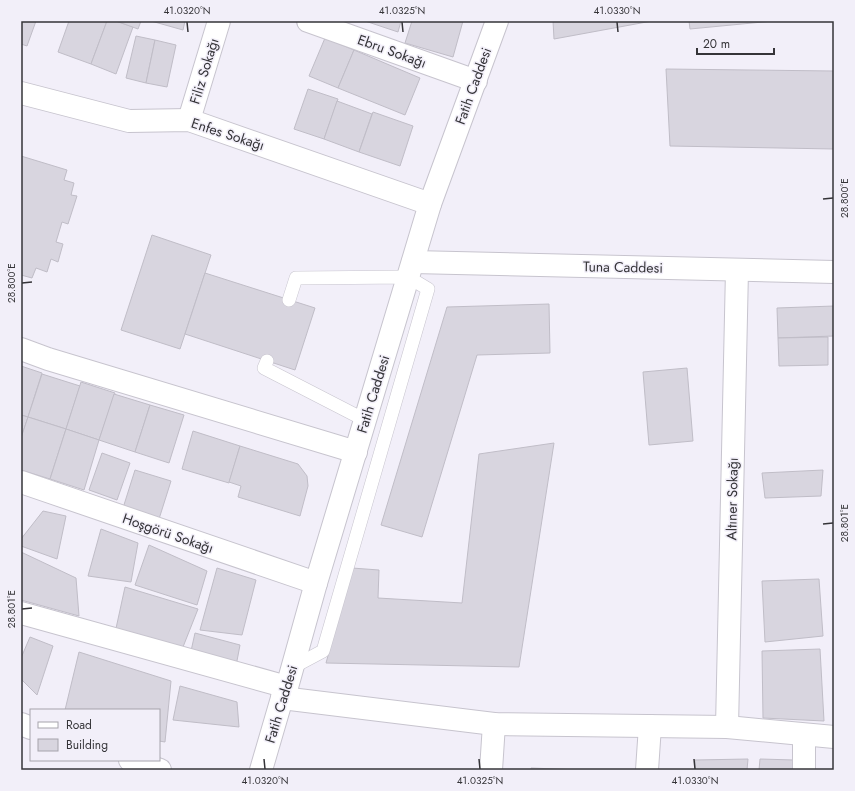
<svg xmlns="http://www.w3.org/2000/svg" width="855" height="791" font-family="Jost,sans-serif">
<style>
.building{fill:#d8d5df;stroke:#c0bdc7}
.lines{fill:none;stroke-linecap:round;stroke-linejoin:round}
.service-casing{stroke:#c7c4ce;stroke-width:14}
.minor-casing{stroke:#c7c4ce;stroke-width:24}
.secondary-casing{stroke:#c7c4ce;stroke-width:24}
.service{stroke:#fff;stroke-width:13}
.minor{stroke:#fff;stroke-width:22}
.secondary{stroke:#fff;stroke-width:22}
.ticks{fill:none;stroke:#353438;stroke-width:1.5}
.labels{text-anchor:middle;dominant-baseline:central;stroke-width:3;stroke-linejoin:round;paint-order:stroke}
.street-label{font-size:14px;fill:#353438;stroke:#f2eff9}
.neatline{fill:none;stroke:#353438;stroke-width:1.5}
.ticks-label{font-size:10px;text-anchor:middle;fill:#353438}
</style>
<rect width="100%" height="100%" fill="#f2eff9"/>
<g class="building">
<path d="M 21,21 L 36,21 L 27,46 L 21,44 Z"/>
<path d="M 69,21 L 107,21 L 91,64 L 58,52 Z"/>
<path d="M 107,21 L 116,21 L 133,27 L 116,74 L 91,64 Z"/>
<path d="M 116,21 L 141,21 L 138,29 Z"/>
<path d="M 151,21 L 185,21 L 183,30 Z"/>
<path d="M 365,21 L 401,21 L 398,32 Z"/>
<path d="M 412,21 L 463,21 L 453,57 L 405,43 Z"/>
<path d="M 553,21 L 652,21 L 554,39 Z"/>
<path d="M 689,21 L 773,21 L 690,29 Z"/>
<path d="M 136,36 L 155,40 L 146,83 L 126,78 Z"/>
<path d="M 325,38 L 354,50 L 338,88 L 309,76 Z"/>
<path d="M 155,40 L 176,45 L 167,87 L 146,83 Z"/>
<path d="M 354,50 L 420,78 L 405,115 L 338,88 Z"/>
<path d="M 666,69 L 834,71 L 834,149 L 670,146 Z"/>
<path d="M 308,89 L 338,99 L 324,139 L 294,129 Z"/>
<path d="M 337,101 L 372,114 L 359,152 L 324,139 Z"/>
<path d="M 373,112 L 413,126 L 400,166 L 359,152 Z"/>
<path d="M 21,156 L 67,170 L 64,180 L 74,183 L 71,195 L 77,196 L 68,224 L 62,222 L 56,242 L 63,244 L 58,262 L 51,259 L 47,272 L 36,268 L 32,278 L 21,275 Z"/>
<path d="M 152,235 L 211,255 L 180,349 L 121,330 Z"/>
<path d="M 205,273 L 315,308 L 295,370 L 185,334 Z"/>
<path d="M 549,304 L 550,353 L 477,355 L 422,537 L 381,525 L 447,307 Z"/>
<path d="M 834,306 L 834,336 L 778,338 L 777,308 Z"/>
<path d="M 828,337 L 828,365 L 779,366 L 778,338 Z"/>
<path d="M 21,366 L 42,373 L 28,417 L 21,415 Z"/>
<path d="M 687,368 L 693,441 L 649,445 L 643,372 Z"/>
<path d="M 42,374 L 80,386 L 66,429 L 28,417 Z"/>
<path d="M 81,382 L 115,393 L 99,440 L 66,429 Z"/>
<path d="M 114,394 L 150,405 L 135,452 L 99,440 Z"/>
<path d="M 150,405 L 184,415 L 169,463 L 135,452 Z"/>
<path d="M 21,415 L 28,417 L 21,438 Z"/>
<path d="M 28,417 L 66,429 L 50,479 L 21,470 L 21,438 Z"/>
<path d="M 66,429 L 99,440 L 84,490 L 50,479 Z"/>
<path d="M 193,431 L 240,446 L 229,483 L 182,469 Z"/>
<path d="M 554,443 L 519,667 L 326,663 L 352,568 L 379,570 L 378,598 L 462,603 L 479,454 Z"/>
<path d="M 240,446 L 298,464 L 307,476 L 308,486 L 300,516 L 238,497 L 241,486 L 229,482 Z"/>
<path d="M 102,453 L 130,463 L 117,500 L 89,490 Z"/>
<path d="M 135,470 L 171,481 L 159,519 L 123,508 Z"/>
<path d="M 823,470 L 821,496 L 765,498 L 762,473 Z"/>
<path d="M 43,511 L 66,516 L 57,559 L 21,546 L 21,539 Z"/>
<path d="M 101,529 L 138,543 L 131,582 L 88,576 Z"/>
<path d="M 149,545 L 207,571 L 197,605 L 135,585 Z"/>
<path d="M 21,552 L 76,578 L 79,616 L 21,600 Z"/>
<path d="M 217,568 L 256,580 L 242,635 L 200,630 Z"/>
<path d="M 819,579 L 823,636 L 765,642 L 762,581 Z"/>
<path d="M 125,587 L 198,609 L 181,652 L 115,633 Z"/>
<path d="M 195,633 L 240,645 L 236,666 L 189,660 Z"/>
<path d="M 30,637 L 53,646 L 37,695 L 21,679 L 21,658 Z"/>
<path d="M 820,649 L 824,721 L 763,718 L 762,651 Z"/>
<path d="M 79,652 L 171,681 L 165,742 L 159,741 L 159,710 L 65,710 Z"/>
<path d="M 180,686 L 237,702 L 239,727 L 173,720 Z"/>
<path d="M 748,759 L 747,770 L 695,770 L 695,760 Z"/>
<path d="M 760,759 L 794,760 L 794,770 L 759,770 Z"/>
<path d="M 531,768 L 580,770 L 531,770 Z"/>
</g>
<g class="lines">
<g class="service-casing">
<g id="service">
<path d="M 289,300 L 296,278 L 408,277 L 428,289 L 323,651 L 293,667"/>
<path d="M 267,361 L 264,368 L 365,420"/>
</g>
</g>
<g class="minor-casing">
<g id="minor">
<path d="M 308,21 L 476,81"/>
<path d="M 21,93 L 129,121 L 189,120 L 430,204"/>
<path d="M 189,120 L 219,21"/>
<path d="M 413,262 L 834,272"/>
<path d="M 21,349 L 48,359 L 356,452"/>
<path d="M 21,482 L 316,583"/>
<path d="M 21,613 L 287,687"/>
<path d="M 282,698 L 494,724 L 727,727 L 834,737"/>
<path d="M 21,724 L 31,728"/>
<path d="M 727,727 L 737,270"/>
<path d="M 130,760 L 160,770"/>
<path d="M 491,770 L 494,724"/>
<path d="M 647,770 L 650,726"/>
<path d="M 804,770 L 804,735"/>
</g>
</g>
<g class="secondary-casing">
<path id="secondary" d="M 261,770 L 282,698 L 287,687 L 316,583 L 430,204 L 497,21"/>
</g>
<use href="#service" class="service"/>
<use href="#minor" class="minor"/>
<use href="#secondary" class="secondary"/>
</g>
<path class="ticks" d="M 187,22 L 188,32M 402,22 L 403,32M 617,22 L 618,32M 823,199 L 833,198M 22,283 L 32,282M 823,524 L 833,523M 22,609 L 32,608M 264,759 L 265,769M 479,759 L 480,769M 694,759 L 695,769"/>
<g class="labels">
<g class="street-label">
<text transform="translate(392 51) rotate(20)">Ebru Sokağı</text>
<text transform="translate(204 71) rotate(-73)">Filiz Sokağı</text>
<text transform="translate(473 86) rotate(-70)">Fatih Caddesi</text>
<text transform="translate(228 134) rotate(18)">Enfes Sokağı</text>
<text transform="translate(623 267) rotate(1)">Tuna Caddesi</text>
<text transform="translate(373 394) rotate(-73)">Fatih Caddesi</text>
<text transform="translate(732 499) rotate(-89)">Altıner Sokağı</text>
<text transform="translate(168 533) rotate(19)">Hoşgörü Sokağı</text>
<text transform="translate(281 704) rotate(-73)">Fatih Caddesi</text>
</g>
</g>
<rect width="855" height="791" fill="none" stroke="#f2eff9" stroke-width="44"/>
<rect x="30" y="709" width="130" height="52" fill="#f2eff9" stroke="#a6a4ac"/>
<rect x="38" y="722" width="20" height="6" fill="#ffffff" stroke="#a6a4ac"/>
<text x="66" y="729" font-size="12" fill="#353438">Road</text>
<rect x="38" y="739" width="20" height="12" fill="#d8d5df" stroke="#a6a4ac"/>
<text x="66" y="749" font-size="12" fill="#353438">Building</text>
<path d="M697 48v6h77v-6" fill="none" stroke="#353438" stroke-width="2"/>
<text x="703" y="48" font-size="12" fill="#353438" stroke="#f2eff9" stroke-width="3" paint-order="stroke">20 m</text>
<rect x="22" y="22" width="811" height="747" class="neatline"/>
<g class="ticks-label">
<text x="187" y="14">41.0320°N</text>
<text x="402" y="14">41.0325°N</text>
<text x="617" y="14">41.0330°N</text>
<text transform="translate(844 198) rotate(-90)" y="4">28.800°E</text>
<text transform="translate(11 283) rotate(-90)" y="4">28.800°E</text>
<text transform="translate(844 523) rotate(-90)" y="4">28.801°E</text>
<text transform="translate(11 609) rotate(-90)" y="4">28.801°E</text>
<text x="265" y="784">41.0320°N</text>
<text x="480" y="784">41.0325°N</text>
<text x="695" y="784">41.0330°N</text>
</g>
</svg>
